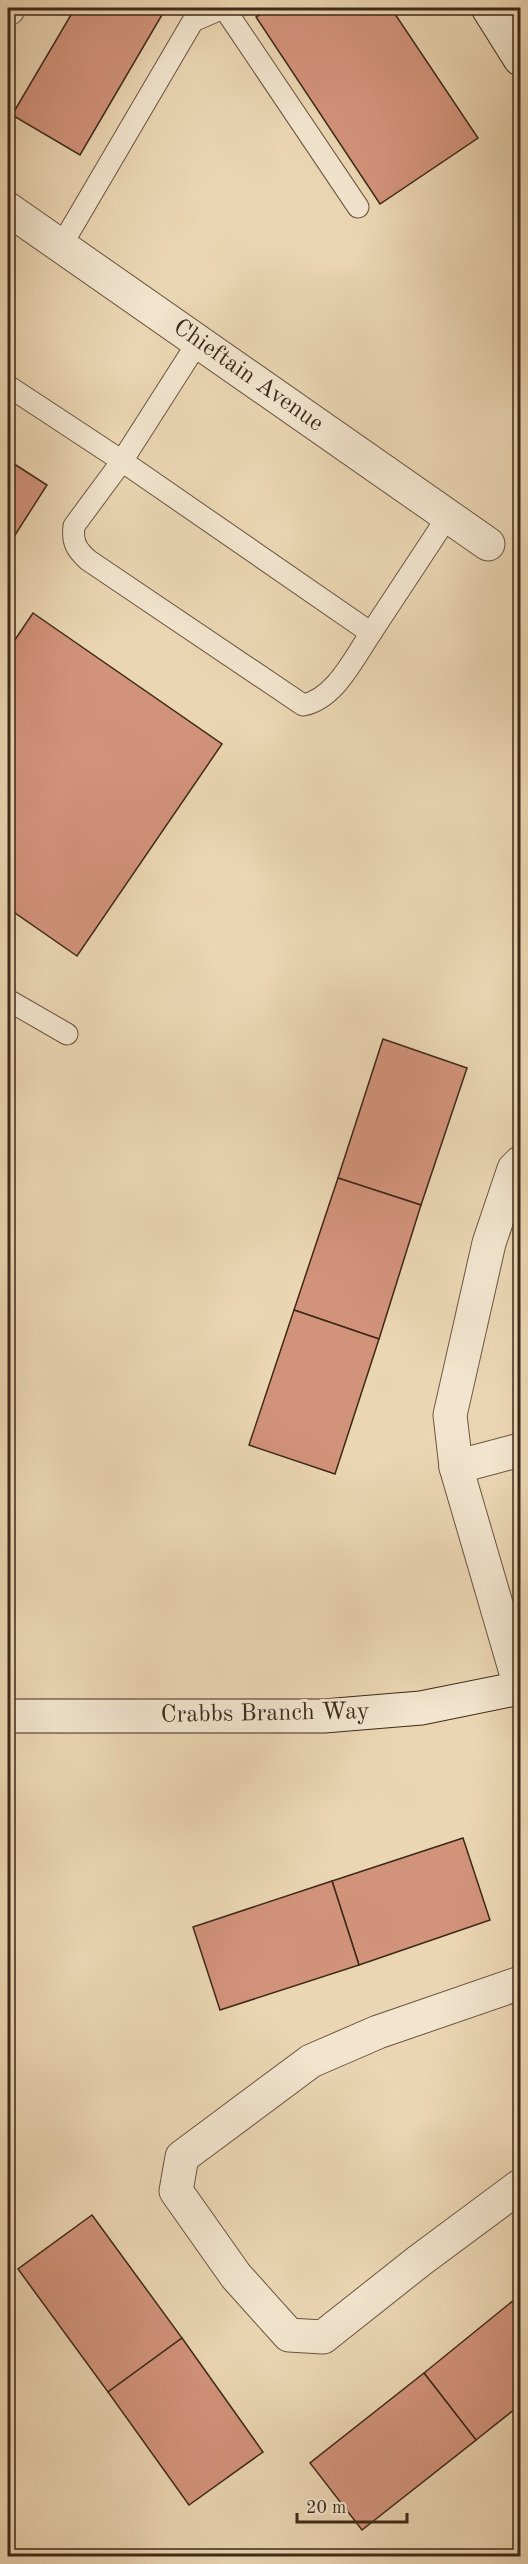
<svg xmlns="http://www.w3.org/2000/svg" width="528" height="2564" font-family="'Old Standard TT',serif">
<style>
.building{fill:#d2937b;stroke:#3e2918;stroke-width:1.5}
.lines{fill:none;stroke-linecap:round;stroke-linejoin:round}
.lane-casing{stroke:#69543f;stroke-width:23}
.street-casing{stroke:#69543f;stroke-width:35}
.secondary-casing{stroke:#3e2918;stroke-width:35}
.lane{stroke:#f2e4ce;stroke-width:21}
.street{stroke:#f2e4ce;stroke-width:33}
.secondary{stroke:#f2e4ce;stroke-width:33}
.labels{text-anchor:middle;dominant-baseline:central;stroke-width:6;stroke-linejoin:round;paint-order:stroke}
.street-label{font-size:24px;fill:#3e2918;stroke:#f2e4ce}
</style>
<rect width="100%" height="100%" fill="#ebd6b3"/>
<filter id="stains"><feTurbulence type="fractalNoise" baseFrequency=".00333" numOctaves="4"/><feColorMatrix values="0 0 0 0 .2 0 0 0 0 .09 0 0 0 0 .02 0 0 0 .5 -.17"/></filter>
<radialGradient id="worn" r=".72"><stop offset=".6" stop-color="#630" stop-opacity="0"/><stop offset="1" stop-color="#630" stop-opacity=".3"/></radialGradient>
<g class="building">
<path d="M 75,8 L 166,8 L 80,155 L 12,115 Z"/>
<path d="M 270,8 L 391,8 L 478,138 L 380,204 L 256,17 Z"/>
<path d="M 8,460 L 47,485 L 8,546 Z"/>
<path d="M 33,613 L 222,744 L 77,956 L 8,908 L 8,650 Z"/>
<path d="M 383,1039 L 467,1068 L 421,1205 L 338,1178 Z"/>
<path d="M 338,1178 L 421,1205 L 379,1339 L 294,1310 Z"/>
<path d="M 294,1310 L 379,1339 L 335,1474 L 249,1445 Z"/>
<path d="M 463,1838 L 490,1920 L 359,1965 L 332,1881 Z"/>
<path d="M 332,1881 L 359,1965 L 220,2010 L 193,1927 Z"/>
<path d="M 92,2215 L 182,2338 L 108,2392 L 18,2269 Z"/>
<path d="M 520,2295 L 520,2405 L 476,2440 L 424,2373 Z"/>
<path d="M 182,2338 L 263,2452 L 189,2505 L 108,2392 Z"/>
<path d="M 424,2373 L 476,2440 L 362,2530 L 310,2463 Z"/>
</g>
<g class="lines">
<g class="lane-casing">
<g id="lane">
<path d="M 224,8 L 358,207"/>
<path d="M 61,246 L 193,21 L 223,8"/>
<path d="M 198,342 L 122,461 L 74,526 C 72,542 76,549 88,560 L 303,705 C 335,699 354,658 371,633"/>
<path d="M 8,386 L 122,461 L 371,633 L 448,516"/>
<path d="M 8,1000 L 67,1034"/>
</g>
</g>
<g class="street-casing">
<g id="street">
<path d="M 8,9 L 8,8"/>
<path d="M 8,209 L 488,544"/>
<path d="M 520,1163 L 514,1169 L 489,1243 L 450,1415 L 456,1467 L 520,1686"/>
<path d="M 456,1467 L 520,1450"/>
<path d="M 520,1983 L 378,2032 L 311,2061 L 182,2157 L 176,2191 L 236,2276 L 289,2335 L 323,2337 L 419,2261 L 520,2186"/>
</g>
</g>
<g class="secondary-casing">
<g id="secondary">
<path d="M 488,8 L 520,59"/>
<path d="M 8,1716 L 324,1716 L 421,1708 L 520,1688"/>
</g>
</g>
<use href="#lane" class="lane"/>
<use href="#street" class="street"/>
<use href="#secondary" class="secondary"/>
</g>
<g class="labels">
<g class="street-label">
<text transform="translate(248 376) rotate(35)">Chieftain Avenue</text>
<text transform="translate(265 1714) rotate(-1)">Crabbs Branch Way</text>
</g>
</g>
<rect width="528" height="2564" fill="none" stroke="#ebd6b3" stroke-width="30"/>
<rect x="9" y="9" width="510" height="2546" fill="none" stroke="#3e2918" stroke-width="3"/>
<rect x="15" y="15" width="498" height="2534" fill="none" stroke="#3e2918" stroke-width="1.5"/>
<path d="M297 2513v9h110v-9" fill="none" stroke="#3e2918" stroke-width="3"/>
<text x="306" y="2513" font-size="18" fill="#3e2918" stroke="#f2e4ce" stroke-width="4.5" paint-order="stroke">20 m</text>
<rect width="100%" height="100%" filter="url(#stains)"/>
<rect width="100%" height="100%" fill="url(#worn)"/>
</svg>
